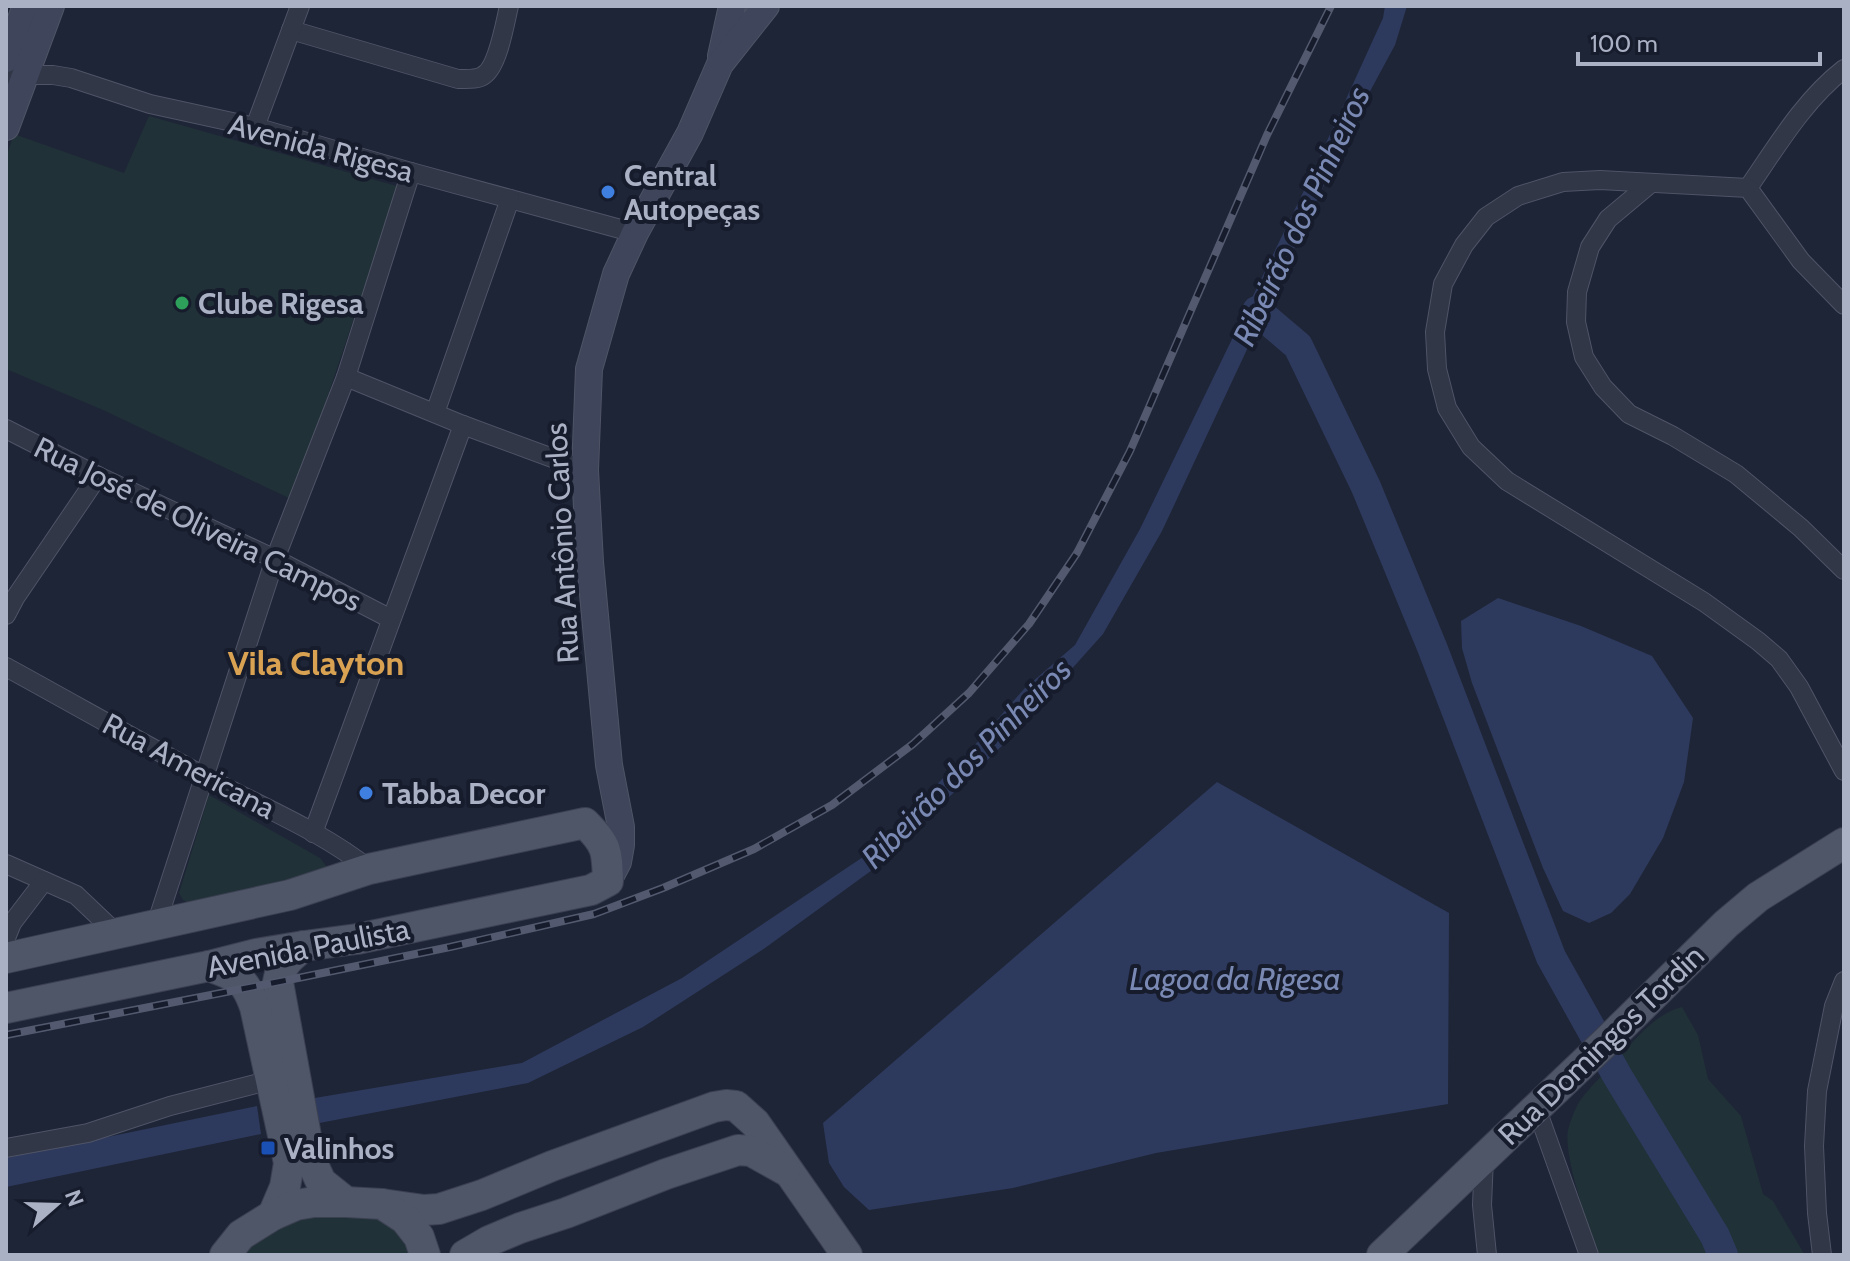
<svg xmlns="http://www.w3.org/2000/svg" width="1850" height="1261" font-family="Cabin,sans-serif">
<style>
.green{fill:#203138}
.water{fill:#2e3a5d}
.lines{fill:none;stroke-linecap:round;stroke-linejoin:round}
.river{stroke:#2e3a5d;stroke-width:30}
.street-casing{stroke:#4f5466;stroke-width:20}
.secondary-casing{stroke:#4f5466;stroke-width:28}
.primary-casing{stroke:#3b4051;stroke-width:32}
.street{stroke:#313747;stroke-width:18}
.secondary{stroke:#3f455b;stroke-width:26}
.primary{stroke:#4f5668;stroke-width:30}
.rail-casing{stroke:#535a6f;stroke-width:8}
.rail{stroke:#171c2c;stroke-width:5;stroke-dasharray:15;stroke-linecap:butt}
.shop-dot{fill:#3f7fe0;stroke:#171c2c;stroke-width:3}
.leisure-dot{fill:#2e9e5b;stroke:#171c2c;stroke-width:3}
.transit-dot{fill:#1a4fb4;stroke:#171c2c;stroke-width:3}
.labels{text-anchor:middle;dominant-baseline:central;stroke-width:8;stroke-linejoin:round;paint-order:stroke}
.street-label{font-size:30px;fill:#abb1c5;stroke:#171c2c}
.poi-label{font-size:30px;font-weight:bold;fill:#abb1c5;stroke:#171c2c;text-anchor:start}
.water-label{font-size:32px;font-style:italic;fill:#7989b3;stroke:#171c2c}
.quarter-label{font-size:34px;font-weight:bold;fill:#d9a252;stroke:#171c2c}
</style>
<rect width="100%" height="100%" fill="#1e2537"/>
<g class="green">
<path d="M 149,116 L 400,187 L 381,237 L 293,500 L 103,410 L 6,369 L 6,157 L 14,134 L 124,173 Z"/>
<path d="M 209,795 L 320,858 L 327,867 L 326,878 L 193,905 L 183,900 L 179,893 Z"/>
<path d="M 1682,1007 L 1698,1035 L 1708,1079 L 1741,1116 L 1763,1194 L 1773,1201 L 1803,1252 L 1804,1255 L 1600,1255 C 1589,1230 1563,1156 1568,1130 C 1570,1122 1575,1109 1579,1102 C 1591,1085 1607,1071 1620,1056 C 1637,1037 1657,1013 1682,1007 Z"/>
<path d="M 315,1214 L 378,1216 L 397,1228 L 412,1255 L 236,1255 L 278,1226 Z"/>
</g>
<g class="water">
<path d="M 1385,6 L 1407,6 L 1395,45 L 1354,121 L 1162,531 L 1103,634 L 1009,739 L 879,865 L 765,948 L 643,1027 L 528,1083 L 309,1125 L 303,1100 L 522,1063 L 682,978 L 869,853 L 967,754 L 1024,689 L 1075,645 L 1140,529 L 1311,176 L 1383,18 Z"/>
<path d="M 1498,598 L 1581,626 L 1652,656 L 1693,718 L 1684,782 L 1663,838 L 1630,894 L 1611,913 L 1589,923 L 1563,911 L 1543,868 L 1472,683 L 1462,648 L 1461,621 Z"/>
<path d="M 1217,782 L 1449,913 L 1448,1104 L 1156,1153 L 1013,1188 L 869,1210 L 844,1187 L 829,1163 L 823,1123 Z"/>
<path d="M 257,1106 L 261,1134 L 6,1187 L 6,1158 Z"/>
</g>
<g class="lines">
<path class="river" d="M 1257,311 L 1298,346 L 1366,487 L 1432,647 L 1551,957 L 1618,1077 L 1715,1236 L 1723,1255"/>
<g class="street-casing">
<g id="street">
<path d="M 291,30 L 458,79 C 467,79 478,80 484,75 C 498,66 505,23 509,6"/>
<path d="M 6,75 L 53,75 L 71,78 L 150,104 L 255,127 L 411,172 L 635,233"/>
<path d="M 255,127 L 300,6"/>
<path d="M 1651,183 L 1608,219 L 1590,247 L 1577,292 L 1576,322 L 1584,357 L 1603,387 L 1629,414 L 1673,436 L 1736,474 L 1801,528 L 1844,570"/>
<path d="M 1748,188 C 1777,146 1804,100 1844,69"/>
<path d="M 1844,305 L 1801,261 L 1748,188 L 1600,180 L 1563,182 L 1518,196 L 1486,217 L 1464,245 L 1443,284 L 1435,332 L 1437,369 L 1447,408 L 1471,447 L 1507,481 L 1704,602 L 1758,641 L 1779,659 L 1799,687 L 1844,771"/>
<path d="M 346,377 L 463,425 L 585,470"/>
<path d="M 435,413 L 510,199"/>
<path d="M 6,429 L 98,476 L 275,559 L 391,619"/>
<path d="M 6,615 L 15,598 L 98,476"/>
<path d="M 6,667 C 72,703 138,741 204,776 C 259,806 320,830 369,869"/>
<path d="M 313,833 L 463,425"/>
<path d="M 6,864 L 76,895 L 116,933"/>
<path d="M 156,925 L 275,559 L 346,377 L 411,172"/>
<path d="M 6,938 L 12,923 L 44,881"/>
<path d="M 1536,1107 L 1589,1255"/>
<path d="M 6,1148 L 88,1133 L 170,1106 L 271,1080"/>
<path d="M 1484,1158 L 1482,1205 L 1487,1255"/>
<path d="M 1822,1255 L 1817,1213 L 1814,1146 L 1817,1091 L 1834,1006 L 1844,981"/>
</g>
</g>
<g class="secondary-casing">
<g id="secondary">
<path d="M 721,56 L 732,6"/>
<path d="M 6,59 L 26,6"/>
<path d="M 6,127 L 51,6"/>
<path d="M 608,881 L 618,862 L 621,845 L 621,827 L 609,765 L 590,562 L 585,470 L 589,369 L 616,274 L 635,233 L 690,133 L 720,64 L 766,6"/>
</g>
</g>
<g class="primary-casing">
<g id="primary">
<path d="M 304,946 C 290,957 281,964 278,982 L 310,1158 L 321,1182 L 346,1202"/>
<path d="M 6,958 L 290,895 L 369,869 L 585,823 C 607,845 607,850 608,881 L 591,890 L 357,939 L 304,946 L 256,954 L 209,966 L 6,1008"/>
<path d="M 209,966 C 238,977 244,977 255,1007 L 289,1163 L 285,1187 L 273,1215"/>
<path d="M 382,1204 L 424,1210 L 439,1209 L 482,1195 L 552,1166 L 714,1107 L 726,1105 L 736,1106 L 755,1123 L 847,1255"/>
<path d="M 225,1255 L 241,1235 L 273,1215 L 296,1205 L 314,1202 L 346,1202 L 382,1204 L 405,1219 L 419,1237 L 425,1255"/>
<path d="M 465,1255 L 489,1241 L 520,1228 L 566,1213 L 666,1174 L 738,1150 L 751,1151 L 785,1170"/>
<path d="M 1382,1255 L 1610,1038 L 1726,924 L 1758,897 L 1844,843"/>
</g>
</g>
<use href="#street" class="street"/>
<use href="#secondary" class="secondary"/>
<use href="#primary" class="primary"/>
<g class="rail-casing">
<path id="rail" d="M 6,1035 L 303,977 L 450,947 L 594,914 L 663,888 L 754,849 L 832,805 L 913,744 L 969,693 L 1029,624 L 1077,553 L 1130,451 L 1267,135 L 1331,6"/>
</g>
<use href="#rail" class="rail"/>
</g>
<g class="shop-dot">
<circle cx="608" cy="192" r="8"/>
<circle cx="366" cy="793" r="8"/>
</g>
<circle class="leisure-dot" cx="182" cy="303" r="8"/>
<rect class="transit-dot" x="260" y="1140" width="16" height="16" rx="4"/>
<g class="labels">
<g class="street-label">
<text transform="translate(321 148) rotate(15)">Avenida Rigesa</text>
<text transform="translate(198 524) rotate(26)">Rua José de Oliveira Campos</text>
<text transform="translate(562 543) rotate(-93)">Rua Antônio Carlos</text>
<text transform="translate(189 766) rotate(28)">Rua Americana</text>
<text transform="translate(308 948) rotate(-11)">Avenida Paulista</text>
<text transform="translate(1601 1045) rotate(-44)">Rua Domingos Tordin</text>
</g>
<g class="poi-label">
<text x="624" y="175">Central<tspan x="624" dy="34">Autopeças</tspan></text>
<text x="198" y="303">Clube Rigesa</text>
<text x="382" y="793">Tabba Decor</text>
<text x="284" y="1148">Valinhos</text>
</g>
<g class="water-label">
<text transform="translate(1301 216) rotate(-65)">Ribeirão dos Pinheiros</text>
<text transform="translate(966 763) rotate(-45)">Ribeirão dos Pinheiros</text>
<text x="1235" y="978">Lagoa da Rigesa</text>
</g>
<g class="quarter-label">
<text x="316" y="663">Vila Clayton</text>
</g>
</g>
<rect width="1850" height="1261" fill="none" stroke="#abb1c5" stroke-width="16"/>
<g transform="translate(56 1205) rotate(70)" stroke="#171c2c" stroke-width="6" paint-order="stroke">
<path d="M0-6L14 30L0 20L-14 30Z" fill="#abb1c5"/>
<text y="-12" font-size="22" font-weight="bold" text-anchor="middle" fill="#abb1c5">N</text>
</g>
<path d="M1578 52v12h242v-12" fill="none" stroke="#abb1c5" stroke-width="4"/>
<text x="1590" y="52" font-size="24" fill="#abb1c5" stroke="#171c2c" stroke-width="6" paint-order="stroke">100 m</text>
</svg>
